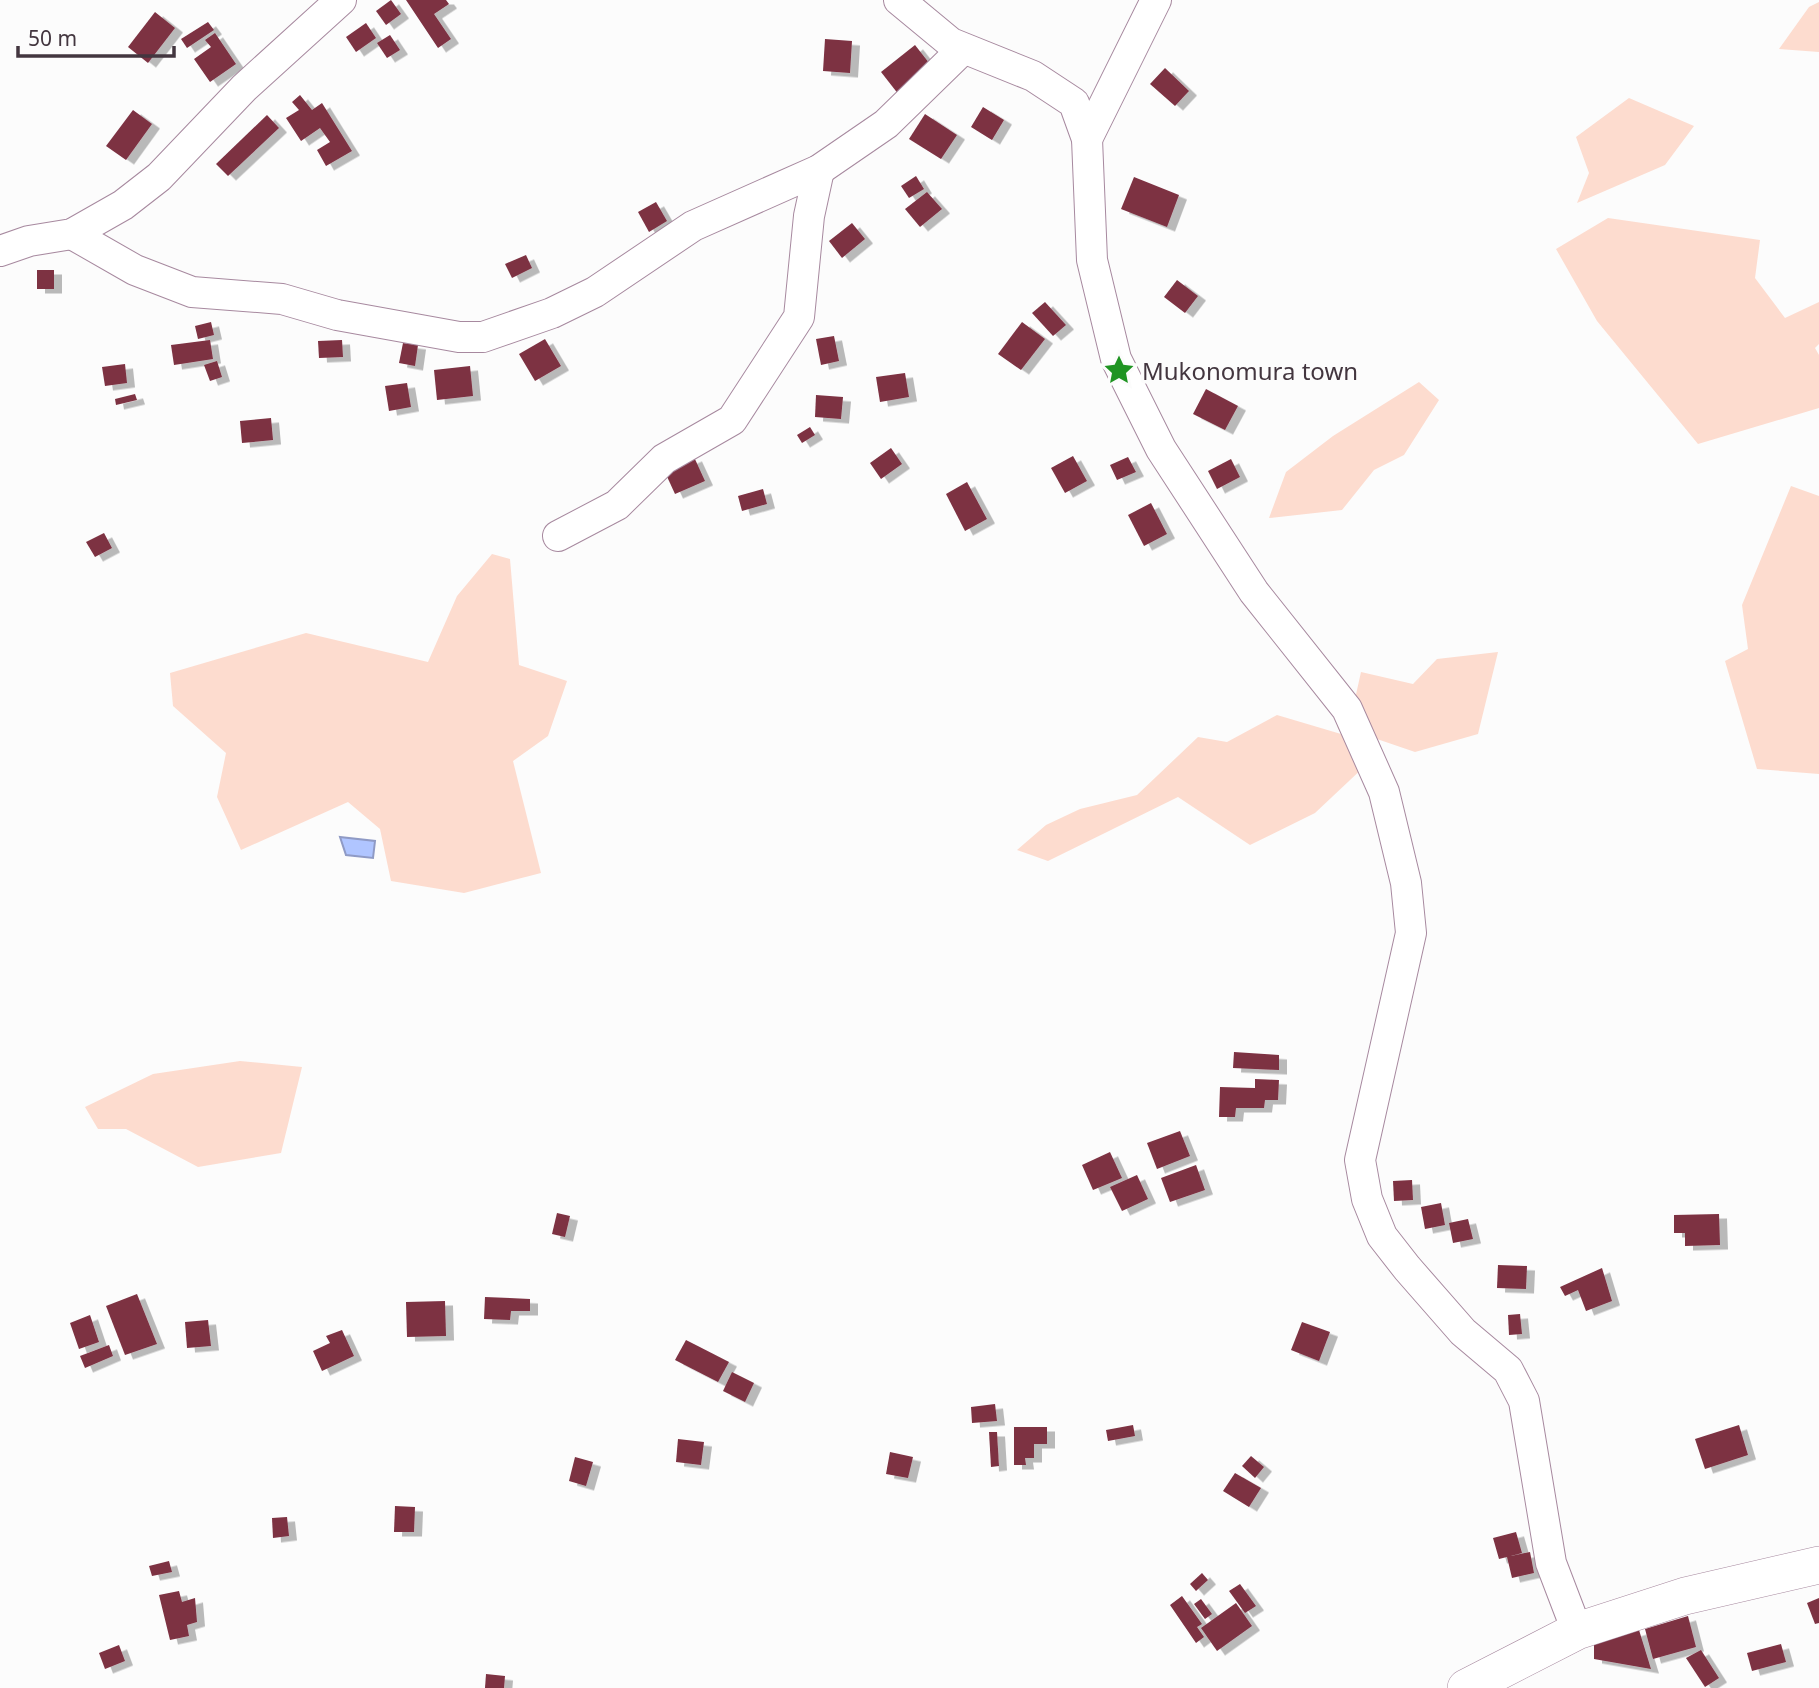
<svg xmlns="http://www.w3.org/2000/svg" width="1819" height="1688" font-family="'Noto Sans',sans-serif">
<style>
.green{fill:#fddccf}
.water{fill:#b0c5ff;stroke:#8f9ac5;stroke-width:2}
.building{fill:#7d3142;filter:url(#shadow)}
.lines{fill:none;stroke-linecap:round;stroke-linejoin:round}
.minor-casing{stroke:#a7899f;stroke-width:32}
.major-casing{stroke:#a7899f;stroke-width:38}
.minor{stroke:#fff;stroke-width:30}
.major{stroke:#fff;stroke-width:37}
.labels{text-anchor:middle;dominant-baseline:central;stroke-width:7;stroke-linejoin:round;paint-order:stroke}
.poi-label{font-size:24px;fill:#43363f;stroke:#fcfcfc;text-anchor:start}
</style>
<defs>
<filter id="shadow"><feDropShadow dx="8" dy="4.5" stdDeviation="0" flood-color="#0004"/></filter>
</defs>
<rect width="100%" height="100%" fill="#fcfcfc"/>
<g class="green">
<path d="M 1819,2 L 1819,52 L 1779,49 L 1809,7 Z"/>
<path d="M 1629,98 L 1694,126 L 1665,165 L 1577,203 L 1589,173 L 1576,137 Z"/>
<path d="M 1608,218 L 1760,240 L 1755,278 L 1785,318 L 1819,302 L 1819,344 L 1815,348 L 1819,355 L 1819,408 L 1698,444 L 1597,321 L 1556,249 Z"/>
<path d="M 1419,382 L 1439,400 L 1404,455 L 1374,470 L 1342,510 L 1269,518 L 1286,472 L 1333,436 Z"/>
<path d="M 1791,486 L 1819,496 L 1819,774 L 1757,769 L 1725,661 L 1748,649 L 1742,605 Z"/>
<path d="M 492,554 L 510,559 L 519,665 L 567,681 L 548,736 L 513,761 L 541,873 L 464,893 L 391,881 L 380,829 L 348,802 L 241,850 L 217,797 L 226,753 L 173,706 L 170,673 L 306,633 L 428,662 L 457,596 Z"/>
<path d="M 1498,652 L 1478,734 L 1415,752 L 1374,738 L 1355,699 L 1361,672 L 1413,684 L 1437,659 Z"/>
<path d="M 1277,715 L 1341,734 L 1337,726 L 1355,739 L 1366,765 L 1315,813 L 1250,845 L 1178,797 L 1048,861 L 1017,850 L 1046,825 L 1080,809 L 1137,795 L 1198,737 L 1227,742 Z"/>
<path d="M 240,1061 L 302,1067 L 281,1153 L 198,1167 L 126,1129 L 98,1129 L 85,1107 L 153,1074 Z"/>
</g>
<path class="water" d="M 340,837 L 375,841 L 373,858 L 346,855 Z"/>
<g class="building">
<path d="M 391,0 L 401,14 L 386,25 L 376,11 Z"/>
<path d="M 406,0 L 446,0 L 449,4 L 434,14 L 451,39 L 438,48 Z"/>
<path d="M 155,12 L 175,28 L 148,63 L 128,47 Z"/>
<path d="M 208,22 L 214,30 L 187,48 L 181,39 Z"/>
<path d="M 366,23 L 376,38 L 356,52 L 346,37 Z"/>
<path d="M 215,33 L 236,64 L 210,82 L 194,59 L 211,47 L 205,40 Z"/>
<path d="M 390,35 L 400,50 L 387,58 L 377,43 Z"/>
<path d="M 825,39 L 852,41 L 850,73 L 823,71 Z"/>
<path d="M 915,45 L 933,68 L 899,95 L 881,72 Z"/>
<path d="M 1165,68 L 1189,91 L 1175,106 L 1150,84 Z"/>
<path d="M 300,95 L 312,110 L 322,103 L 352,151 L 326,166 L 317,150 L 330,142 L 320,128 L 301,141 L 286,118 L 299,110 L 292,102 Z"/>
<path d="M 983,107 L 1004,120 L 992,140 L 971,127 Z"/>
<path d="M 133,110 L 152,124 L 126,160 L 106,146 Z"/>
<path d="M 925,114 L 957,135 L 941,159 L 909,139 Z"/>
<path d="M 267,115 L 279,128 L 228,176 L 216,164 Z"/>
<path d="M 916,176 L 924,189 L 909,198 L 901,186 Z"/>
<path d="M 1134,177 L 1179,195 L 1167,227 L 1121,209 Z"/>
<path d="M 927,192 L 942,209 L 920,227 L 905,209 Z"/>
<path d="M 656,202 L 667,221 L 649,232 L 638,212 Z"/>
<path d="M 852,223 L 865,239 L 842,258 L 829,241 Z"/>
<path d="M 526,255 L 532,268 L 512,278 L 505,264 Z"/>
<rect x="37" y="270" width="17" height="19"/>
<path d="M 1177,280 L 1198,296 L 1185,313 L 1164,297 Z"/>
<path d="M 1045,302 L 1066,325 L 1053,336 L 1032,313 Z"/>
<path d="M 211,322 L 214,335 L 198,339 L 195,326 Z"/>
<path d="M 1022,322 L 1045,339 L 1021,370 L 998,354 Z"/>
<path d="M 834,336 L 839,361 L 821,365 L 816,339 Z"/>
<path d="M 545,339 L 561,366 L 535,381 L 519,354 Z"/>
<path d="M 210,340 L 213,359 L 174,365 L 171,345 Z"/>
<path d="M 342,340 L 343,357 L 319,358 L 318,341 Z"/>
<path d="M 403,343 L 418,345 L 415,366 L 399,363 Z"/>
<path d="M 217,361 L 222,377 L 210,381 L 204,365 Z"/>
<path d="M 125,364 L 127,383 L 105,386 L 102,367 Z"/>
<path d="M 470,366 L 473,396 L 437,400 L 434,370 Z"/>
<path d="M 905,373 L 909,397 L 880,402 L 876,377 Z"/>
<path d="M 407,383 L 411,407 L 389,411 L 385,386 Z"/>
<path d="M 1206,389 L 1238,406 L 1225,430 L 1193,414 Z"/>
<path d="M 135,394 L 137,400 L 116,405 L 115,399 Z"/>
<path d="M 816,395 L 843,397 L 841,419 L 815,417 Z"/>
<path d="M 271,418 L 273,440 L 242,443 L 240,421 Z"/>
<path d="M 810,427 L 815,435 L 802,443 L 797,435 Z"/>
<path d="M 891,448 L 902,464 L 881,479 L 870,463 Z"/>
<path d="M 1073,456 L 1087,481 L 1065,493 L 1051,468 Z"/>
<path d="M 694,457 L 705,481 L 675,494 L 664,470 Z"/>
<path d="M 1128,457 L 1136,472 L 1117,480 L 1110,465 Z"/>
<path d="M 1231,459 L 1240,477 L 1217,489 L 1208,471 Z"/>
<path d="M 967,482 L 987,519 L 965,531 L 946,494 Z"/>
<path d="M 763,489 L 767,504 L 742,511 L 738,496 Z"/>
<path d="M 1151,503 L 1167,534 L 1144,546 L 1128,515 Z"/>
<path d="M 104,533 L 112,548 L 95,557 L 86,542 Z"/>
<path d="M 1234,1052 L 1279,1055 L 1279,1070 L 1233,1068 Z"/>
<path d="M 1255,1079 L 1279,1080 L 1278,1100 L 1265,1100 L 1264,1108 L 1236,1108 L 1235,1117 L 1219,1117 L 1220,1087 L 1255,1088 Z"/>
<path d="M 1180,1131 L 1190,1156 L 1157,1169 L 1147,1143 Z"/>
<path d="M 1110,1152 L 1122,1178 L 1093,1190 L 1082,1165 Z"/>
<path d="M 1196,1165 L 1205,1190 L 1170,1202 L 1161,1178 Z"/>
<path d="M 1137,1175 L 1148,1199 L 1122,1211 L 1110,1187 Z"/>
<path d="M 1412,1180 L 1413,1200 L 1394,1201 L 1393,1181 Z"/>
<path d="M 1441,1203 L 1445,1225 L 1425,1229 L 1421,1207 Z"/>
<path d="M 557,1213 L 570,1216 L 565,1237 L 552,1234 Z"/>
<path d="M 1719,1214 L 1720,1245 L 1685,1246 L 1685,1233 L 1674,1233 L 1674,1215 Z"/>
<path d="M 1468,1219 L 1473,1239 L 1453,1243 L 1449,1223 Z"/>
<path d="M 1498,1265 L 1527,1266 L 1526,1289 L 1497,1288 Z"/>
<path d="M 1602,1268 L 1612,1301 L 1586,1311 L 1578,1290 L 1565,1296 L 1560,1287 Z"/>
<path d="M 137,1294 L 157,1344 L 125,1355 L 106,1306 Z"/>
<path d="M 485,1297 L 530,1299 L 530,1311 L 511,1311 L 510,1320 L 484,1319 Z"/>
<path d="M 445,1301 L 446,1336 L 407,1337 L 406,1302 Z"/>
<path d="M 1520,1314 L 1522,1334 L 1509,1335 L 1508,1315 Z"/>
<path d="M 90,1315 L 99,1342 L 79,1349 L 70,1323 Z"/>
<path d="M 208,1320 L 211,1346 L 187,1348 L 185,1322 Z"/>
<path d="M 1302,1322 L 1330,1332 L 1319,1361 L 1291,1350 Z"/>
<path d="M 342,1330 L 354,1356 L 322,1371 L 313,1351 L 330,1343 L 326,1336 Z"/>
<path d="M 686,1340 L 729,1362 L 718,1382 L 675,1360 Z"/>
<path d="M 109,1345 L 113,1356 L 85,1368 L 80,1356 Z"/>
<path d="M 732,1372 L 754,1383 L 745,1402 L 723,1391 Z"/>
<path d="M 995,1404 L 997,1421 L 972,1423 L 971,1407 Z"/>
<path d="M 1133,1425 L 1135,1436 L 1108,1441 L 1106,1430 Z"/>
<path d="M 1739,1425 L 1748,1455 L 1705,1469 L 1695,1439 Z"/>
<path d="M 1014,1427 L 1047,1427 L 1047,1444 L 1034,1444 L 1034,1458 L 1025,1458 L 1026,1465 L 1014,1465 Z"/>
<path d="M 989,1432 L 997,1432 L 999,1466 L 991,1467 Z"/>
<path d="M 678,1439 L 704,1442 L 701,1465 L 676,1462 Z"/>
<path d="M 890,1452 L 913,1457 L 908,1478 L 886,1474 Z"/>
<path d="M 1251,1456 L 1264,1467 L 1255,1478 L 1242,1466 Z"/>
<path d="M 575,1457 L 593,1462 L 586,1486 L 569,1481 Z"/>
<path d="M 1235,1473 L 1261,1488 L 1249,1507 L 1223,1491 Z"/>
<path d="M 395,1506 L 415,1507 L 414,1532 L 394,1532 Z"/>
<path d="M 287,1517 L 289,1536 L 273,1538 L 272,1518 Z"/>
<path d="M 1516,1532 L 1522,1553 L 1511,1556 L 1530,1552 L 1534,1573 L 1512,1578 L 1507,1557 L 1499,1559 L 1493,1538 Z"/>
<path d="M 169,1561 L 172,1572 L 152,1576 L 149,1566 Z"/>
<path d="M 1202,1573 L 1208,1580 L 1196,1591 L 1190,1584 Z"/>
<path d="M 1240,1584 L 1256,1606 L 1245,1613 L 1229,1591 Z"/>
<path d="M 179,1591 L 182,1602 L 195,1598 L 197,1622 L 187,1625 L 189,1636 L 170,1640 L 159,1595 Z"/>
<path d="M 1182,1596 L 1202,1624 L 1197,1627 L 1204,1637 L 1196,1643 L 1170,1605 Z"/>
<path d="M 1819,1598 L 1819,1623 L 1815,1624 L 1807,1603 Z"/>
<path d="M 1201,1599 L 1212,1614 L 1205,1619 L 1194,1604 Z"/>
<path d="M 1236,1603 L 1252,1626 L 1217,1651 L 1201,1628 Z"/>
<path d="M 1688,1616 L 1696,1647 L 1653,1659 L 1645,1629 Z"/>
<path d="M 1639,1630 L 1651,1669 L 1594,1659 L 1594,1644 Z"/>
<path d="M 1781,1644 L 1786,1662 L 1752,1671 L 1747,1653 Z"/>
<path d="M 119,1645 L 125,1661 L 105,1669 L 99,1653 Z"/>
<path d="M 1701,1650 L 1719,1678 L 1705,1687 L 1686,1658 Z"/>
<path d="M 486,1674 L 505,1676 L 504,1688 L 485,1688 Z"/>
</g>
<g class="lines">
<g class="minor-casing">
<g id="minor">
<path d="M 899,0 L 951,43 L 1033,76 L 1074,103 L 1087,139 L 1092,260 L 1116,359 L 1161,449 L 1254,592 L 1347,709 L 1384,792 L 1406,883 L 1411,933 L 1360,1160 L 1367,1199 L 1382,1236 L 1407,1268 L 1463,1332 L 1508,1370 L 1524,1401 L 1551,1563 L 1577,1631"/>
<path d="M 1087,139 L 1156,0"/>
<path d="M 72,234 L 135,270 L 192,292 L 282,299 L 337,315 L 459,337 L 483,337 L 552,313 L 595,292 L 693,226 L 819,170 L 886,124 L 963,49"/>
<path d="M 0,251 L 29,241 L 72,234 L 123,205 L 159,177 L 244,88 L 341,0"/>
<path d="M 558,536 L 617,505 L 664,459 L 732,420 L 799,317 L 809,216 L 819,170"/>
</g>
</g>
<g class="major-casing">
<path id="major" d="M 1466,1688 L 1577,1631 L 1685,1596 L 1819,1565"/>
</g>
<use href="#minor" class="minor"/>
<use href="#major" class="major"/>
</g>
<defs>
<g id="sight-bare" transform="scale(2.415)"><path d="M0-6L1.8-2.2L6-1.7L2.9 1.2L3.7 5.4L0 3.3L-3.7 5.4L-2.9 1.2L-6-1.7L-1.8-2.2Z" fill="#1f9422" stroke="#fcfcfc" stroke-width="2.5" paint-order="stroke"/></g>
</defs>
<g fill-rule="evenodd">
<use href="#sight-bare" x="1119" y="370"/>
</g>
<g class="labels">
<g class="poi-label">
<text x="1142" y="370">Mukonomura town</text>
</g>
</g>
<path d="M18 46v10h156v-10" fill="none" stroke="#43363f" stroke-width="3.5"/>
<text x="28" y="46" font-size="21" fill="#43363f" stroke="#fcfcfc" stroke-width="5" paint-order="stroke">50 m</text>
</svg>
